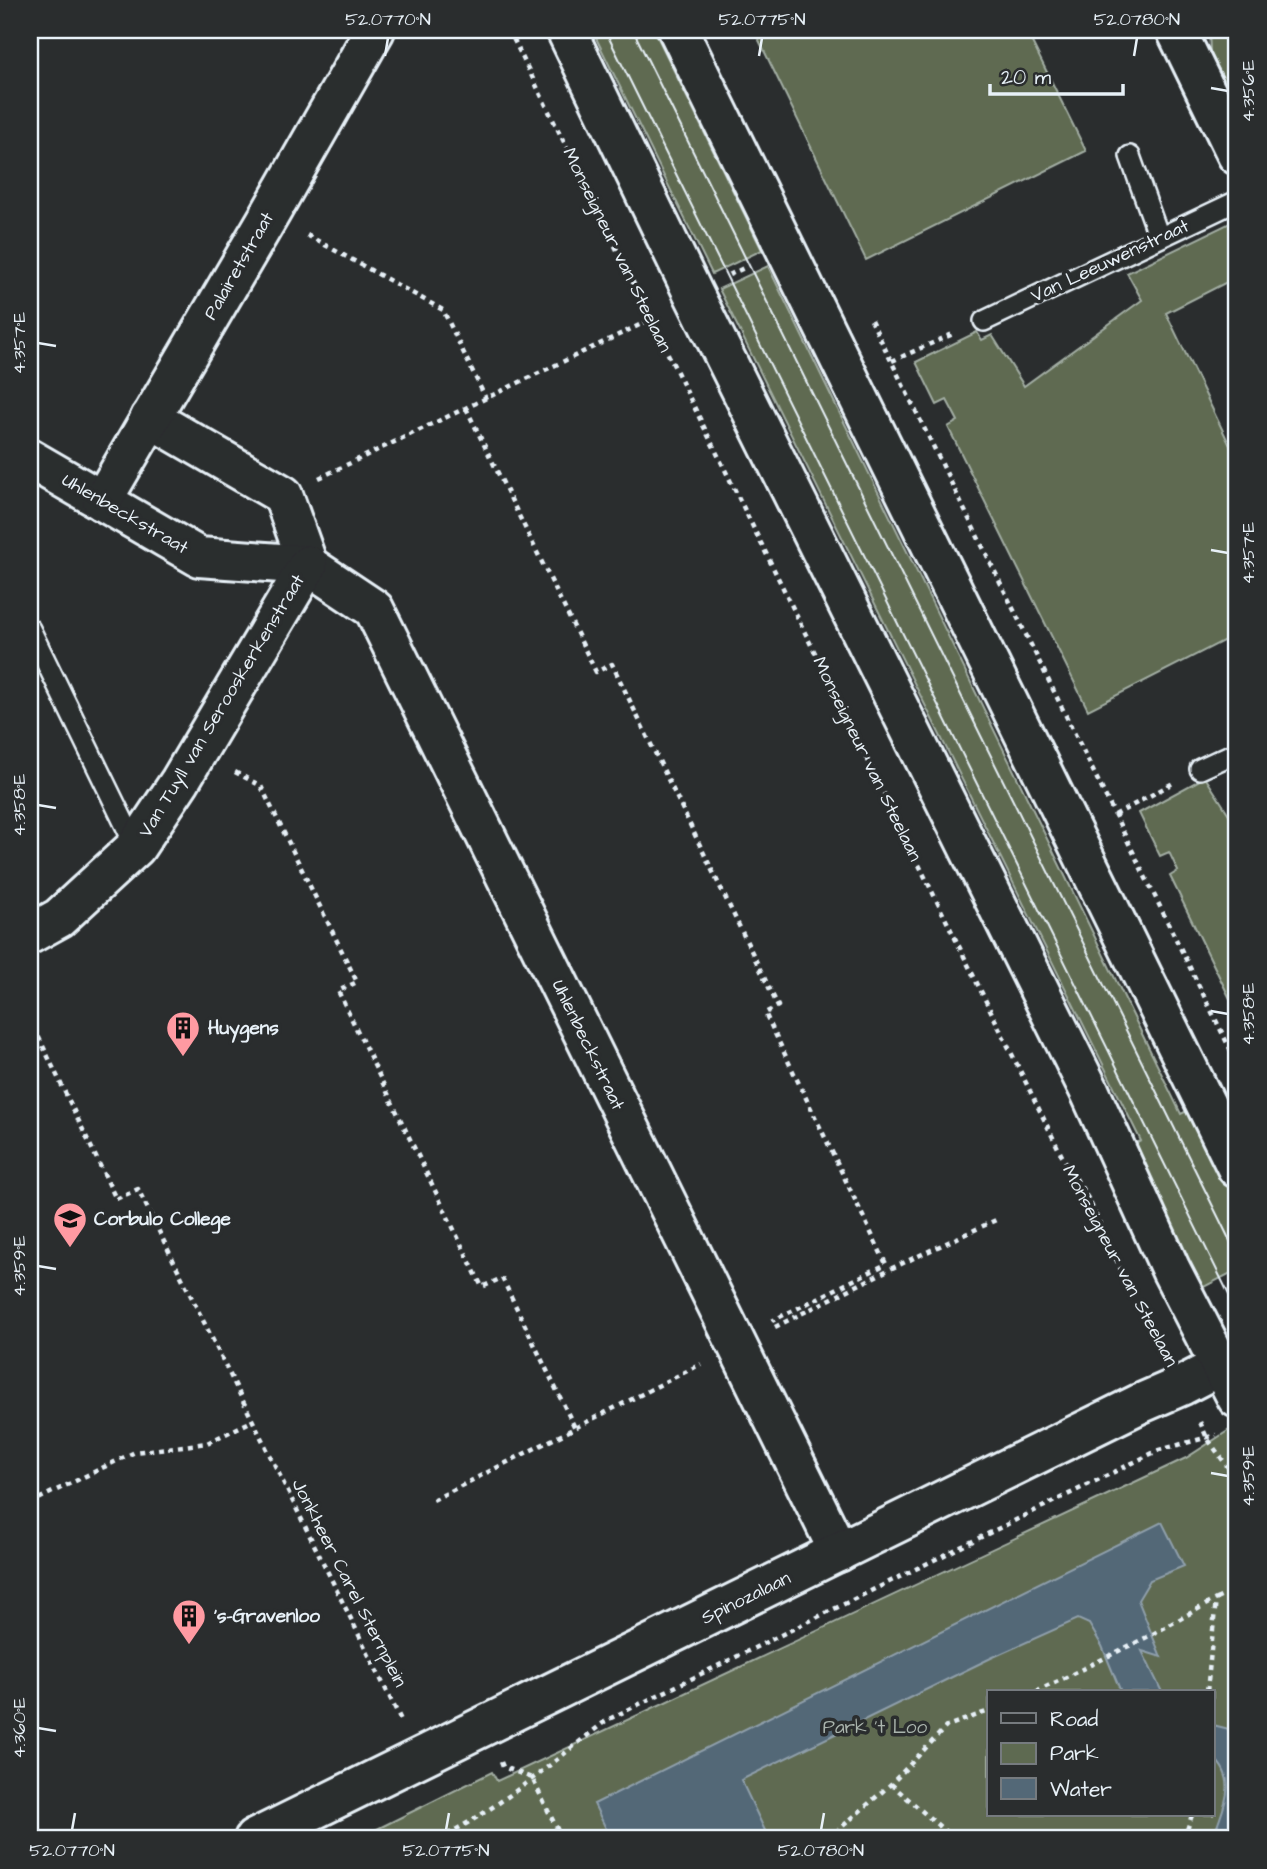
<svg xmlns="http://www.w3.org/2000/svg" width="1267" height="1869" font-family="'Architects Daughter',sans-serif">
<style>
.green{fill:#5e6a51;stroke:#a3aea4;stroke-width:2;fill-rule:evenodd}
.water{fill:#536877;stroke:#8f9fab;stroke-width:2}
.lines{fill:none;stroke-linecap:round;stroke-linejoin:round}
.service-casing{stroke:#e8f1f8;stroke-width:24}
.minor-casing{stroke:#e8f1f8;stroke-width:44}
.tertiary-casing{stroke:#e8f1f8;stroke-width:44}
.secondary-casing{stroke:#e8f1f8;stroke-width:44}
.path{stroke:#e8f1f8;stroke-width:4.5;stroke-dasharray:5 5;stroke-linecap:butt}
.service{stroke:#2a2d2e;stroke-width:19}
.minor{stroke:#2a2d2e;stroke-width:38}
.tertiary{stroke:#2a2d2e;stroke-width:38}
.secondary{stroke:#2a2d2e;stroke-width:38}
.tram{stroke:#e8f1f8;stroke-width:2}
.ticks{fill:none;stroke:#e8f1f8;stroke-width:2.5}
.labels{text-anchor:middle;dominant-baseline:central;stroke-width:7;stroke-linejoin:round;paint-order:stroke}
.street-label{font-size:19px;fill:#e8f1f8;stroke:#2a2d2e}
.poi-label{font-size:19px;font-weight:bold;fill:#e8f1f8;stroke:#2a2d2e;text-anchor:start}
.park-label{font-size:19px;fill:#aab4ad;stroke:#2a2d2e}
.neatline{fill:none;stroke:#e8f1f8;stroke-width:2.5}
.ticks-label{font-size:18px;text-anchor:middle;fill:#e8f1f8}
</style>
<rect width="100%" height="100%" fill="#2a2d2e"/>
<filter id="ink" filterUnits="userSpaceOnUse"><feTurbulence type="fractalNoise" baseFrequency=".0143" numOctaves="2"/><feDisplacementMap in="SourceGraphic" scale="14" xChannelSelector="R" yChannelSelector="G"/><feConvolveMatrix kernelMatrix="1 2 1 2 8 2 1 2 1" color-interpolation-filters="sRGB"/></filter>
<g filter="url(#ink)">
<g class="green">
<path d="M 592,30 L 654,30 L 762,250 L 712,274 Z"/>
<path d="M 754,30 L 1026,30 L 1086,151 L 866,260 Z"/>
<path d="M 1209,30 L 1237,30 L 1236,31 L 1237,34 L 1237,105 L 1210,52 Z"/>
<path d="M 1234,221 L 1237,228 L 1237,277 L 1166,313 L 1237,460 L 1237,634 L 1088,710 L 948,427 L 958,421 L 947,400 L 937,405 L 916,362 L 977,332 L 982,340 L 992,335 L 1024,386 L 1142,300 L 1127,273 Z"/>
<path d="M 768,266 L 1181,1114 L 1191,1109 L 1237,1205 L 1237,1270 L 1200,1289 L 1130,1146 L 1141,1141 L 719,289 Z"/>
<path d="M 1205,777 L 1237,827 L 1237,1013 L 1170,876 L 1178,871 L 1169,852 L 1160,856 L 1139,813 Z"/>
<path d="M 1237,1425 L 1237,1839 L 357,1839 L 492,1772 L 497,1781 L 1186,1458 ZM 989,1692 L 1213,1692 L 1213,1815 L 989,1815 Z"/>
</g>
<g class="water">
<path d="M 1162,1522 L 1184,1566 L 1150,1580 L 1138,1600 L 1161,1657 L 1142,1651 L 1162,1692 L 1121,1692 L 1102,1646 L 1089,1624 L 1078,1619 L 991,1658 L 741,1780 L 769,1839 L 611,1839 L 594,1804 Z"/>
<path d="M 1213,1725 L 1237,1731 L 1237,1839 L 1213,1839 C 1221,1810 1241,1782 1213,1757 Z"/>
</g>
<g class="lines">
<g class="service-casing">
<g id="service">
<path d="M 1130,156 L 1159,237"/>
<path d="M 984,321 L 1237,201"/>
<path d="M 30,629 L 136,847"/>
<path d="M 1200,769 L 1237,752"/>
</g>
</g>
<g class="minor-casing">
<g id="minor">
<path d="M 1176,30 L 1237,155"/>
<path d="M 150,418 L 283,495 L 308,565"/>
<path d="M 30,459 L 199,557 L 308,565 L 374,609 L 839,1552"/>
<path d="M 102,501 L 270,214 L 375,30"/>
<path d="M 30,934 L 59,918 L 136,847 L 180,781 L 308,565"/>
</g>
</g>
<g class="tertiary-casing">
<path id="tertiary" d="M 254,1839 L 1139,1404 L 1183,1385 L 1237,1357"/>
</g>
<g class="secondary-casing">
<g id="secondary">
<path d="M 566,30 L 693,293 L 1090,1092 L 1171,1270 L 1237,1398"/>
<path d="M 678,30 L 1237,1168"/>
</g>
</g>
<g class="path">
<path d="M 509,30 L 1062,1156 L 1089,1200 L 1122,1272"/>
<path d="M 307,235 L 443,310 L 486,399"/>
<path d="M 729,275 L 746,267"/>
<path d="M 871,320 L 1237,1063"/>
<path d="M 892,361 L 955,333"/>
<path d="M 466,408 L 596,672 L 612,664 L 778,1006 L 765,1013 L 886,1264 L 772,1321"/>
<path d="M 319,478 L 652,319"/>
<path d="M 235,772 L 261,786 L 357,982 L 338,991 L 482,1287 L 502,1278 L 575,1428"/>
<path d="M 1115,815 L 1173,783"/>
<path d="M 30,1019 L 116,1199 L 138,1189 L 402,1722"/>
<path d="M 775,1327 L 888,1270 L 998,1219"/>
<path d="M 1200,1422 L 1207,1438 L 1237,1480"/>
<path d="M 433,1500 L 701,1364"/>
<path d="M 30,1503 L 135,1452 L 207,1443 L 252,1421"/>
<path d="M 1216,1599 L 1237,1590"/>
<path d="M 1036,1692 L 1151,1635 L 1216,1599 L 1207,1692"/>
<path d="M 501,1762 L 503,1767 L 532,1778 L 562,1839"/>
<path d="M 891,1784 L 954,1839"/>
<path d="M 438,1839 C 499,1809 553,1762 607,1720 L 1159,1450 L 1216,1435"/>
<path d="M 828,1839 L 891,1784 L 947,1726 L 989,1711"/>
<path d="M 1184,1839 L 1192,1815"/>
</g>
<use href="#service" class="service"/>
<use href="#minor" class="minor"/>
<use href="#tertiary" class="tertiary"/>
<use href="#secondary" class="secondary"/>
<g class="tram">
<path d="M 605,30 L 1237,1311"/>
<path d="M 633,30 L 1237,1255"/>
</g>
</g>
</g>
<path class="ticks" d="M 385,56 L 388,38M 759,56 L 762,38M 1134,56 L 1137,38M 1211,88 L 1228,91M 38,343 L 56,346M 1211,550 L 1228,553M 38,805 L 56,808M 1211,1011 L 1228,1014M 38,1266 L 56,1269M 1211,1473 L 1228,1476M 38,1728 L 56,1731M 72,1830 L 75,1813M 446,1830 L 449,1813M 821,1830 L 824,1813"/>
<defs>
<g id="building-pin" transform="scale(1.75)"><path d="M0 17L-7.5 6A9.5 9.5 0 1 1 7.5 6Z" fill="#ff9aa2" stroke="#2a2d2e"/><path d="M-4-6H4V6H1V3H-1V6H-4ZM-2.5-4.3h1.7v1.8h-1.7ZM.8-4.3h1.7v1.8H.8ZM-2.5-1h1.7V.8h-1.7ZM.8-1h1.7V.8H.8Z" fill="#111"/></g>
<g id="school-pin" transform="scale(1.75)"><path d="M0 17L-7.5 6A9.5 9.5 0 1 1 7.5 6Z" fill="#ff9aa2" stroke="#2a2d2e"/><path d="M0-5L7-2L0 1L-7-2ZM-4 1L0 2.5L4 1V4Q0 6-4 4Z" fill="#111"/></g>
</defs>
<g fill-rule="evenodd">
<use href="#building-pin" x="183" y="1028"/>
<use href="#school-pin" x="70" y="1219"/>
<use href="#building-pin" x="189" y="1616"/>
</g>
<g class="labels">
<g class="street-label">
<text transform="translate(617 250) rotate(64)">Monseigneur van Steelaan</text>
<text transform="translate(1110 261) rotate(-25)">Van Leeuwenstraat</text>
<text transform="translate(239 266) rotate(-60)">Palairetstraat</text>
<text transform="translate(125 514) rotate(30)">Uhlenbeckstraat</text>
<text transform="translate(222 706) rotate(-59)">Van Tuyll van Serooskerkenstraat</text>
<text transform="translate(867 759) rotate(64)">Monseigneur van Steelaan</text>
<text transform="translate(588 1045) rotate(64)">Uhlenbeckstraat</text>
<text transform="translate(1120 1266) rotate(62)">Monseigneur van Steelaan</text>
<text transform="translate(349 1583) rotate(63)">Jonkheer Carel Sternplein</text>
<text transform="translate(746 1598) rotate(-26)">Spinozalaan</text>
</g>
<g class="poi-label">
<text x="208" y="1028">Huygens</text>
<text x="94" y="1219">Corbulo College</text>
<text x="214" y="1616">'s-Gravenloo</text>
</g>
<g class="park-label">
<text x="875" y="1727">Park 't Loo</text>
</g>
</g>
<rect width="1267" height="1869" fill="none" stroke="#2a2d2e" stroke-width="77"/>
<rect x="987" y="1690" width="228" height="126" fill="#2a2d2e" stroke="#767b7f" stroke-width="2"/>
<rect x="1001" y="1713" width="35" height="10" fill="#2a2d2e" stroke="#767b7f" stroke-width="2"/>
<text x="1050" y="1726" font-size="21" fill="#e8f1f8">Road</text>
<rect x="1001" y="1743" width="35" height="21" fill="#5e6a51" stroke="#767b7f" stroke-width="2"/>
<text x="1050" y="1760" font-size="21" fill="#e8f1f8">Park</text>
<rect x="1001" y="1778" width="35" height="21" fill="#536877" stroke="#767b7f" stroke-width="2"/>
<text x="1050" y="1796" font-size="21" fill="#e8f1f8">Water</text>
<path d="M990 84v10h133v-10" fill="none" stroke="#e8f1f8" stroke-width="3.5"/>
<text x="1001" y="84" font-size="21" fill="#e8f1f8" stroke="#2a2d2e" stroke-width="5" paint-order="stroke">20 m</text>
<rect x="38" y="38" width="1190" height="1792" class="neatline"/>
<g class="ticks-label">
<text x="388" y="25">52.0770°N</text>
<text x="762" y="25">52.0775°N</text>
<text x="1137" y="25">52.0780°N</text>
<text transform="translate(1248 91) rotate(-90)" y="6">4.356°E</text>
<text transform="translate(19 343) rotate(-90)" y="6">4.357°E</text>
<text transform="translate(1248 553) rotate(-90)" y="6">4.357°E</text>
<text transform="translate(19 805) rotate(-90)" y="6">4.358°E</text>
<text transform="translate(1248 1014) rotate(-90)" y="6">4.358°E</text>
<text transform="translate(19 1266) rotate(-90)" y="6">4.359°E</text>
<text transform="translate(1248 1476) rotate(-90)" y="6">4.359°E</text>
<text transform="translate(19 1728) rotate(-90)" y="6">4.360°E</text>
<text x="72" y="1856">52.0770°N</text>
<text x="446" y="1856">52.0775°N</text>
<text x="821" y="1856">52.0780°N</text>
</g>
</svg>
